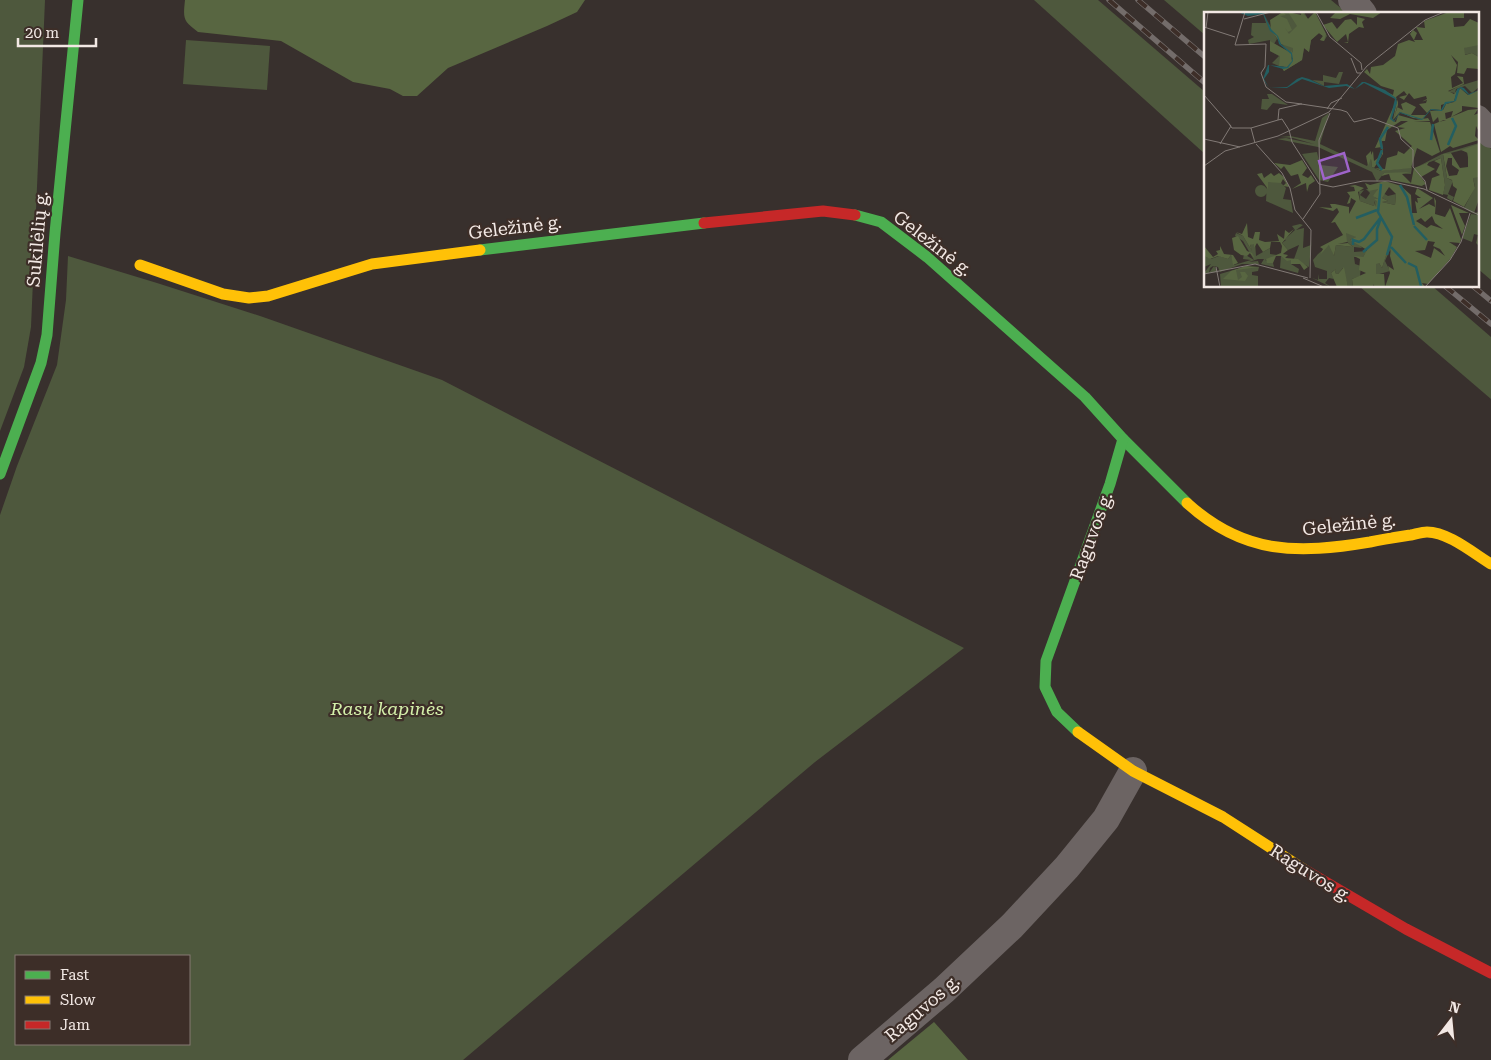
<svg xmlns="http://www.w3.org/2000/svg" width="1491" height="1060" font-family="'Roboto Serif',serif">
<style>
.green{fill:#4e583d;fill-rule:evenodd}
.forest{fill:#586641}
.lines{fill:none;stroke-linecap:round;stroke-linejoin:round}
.street{stroke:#6c6463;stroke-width:28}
.fast{stroke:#4caf50;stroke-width:11}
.slow{stroke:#ffc107;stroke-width:11}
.jam{stroke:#c62828;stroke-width:11}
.rail-casing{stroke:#736c6a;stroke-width:5.5}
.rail{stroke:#3d2e28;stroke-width:4;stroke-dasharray:11;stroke-linecap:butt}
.labels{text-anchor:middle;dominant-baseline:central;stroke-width:4.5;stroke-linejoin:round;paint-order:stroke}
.street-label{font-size:18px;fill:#f2e8e4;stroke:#3d2e28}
.park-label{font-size:18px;font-style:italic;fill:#d4f0aa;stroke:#3d2e28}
.inset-river{fill:none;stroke:#235e61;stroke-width:2.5}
.inset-road{fill:none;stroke:#827a76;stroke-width:1}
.view{fill:#9f64ca;fill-opacity:0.15;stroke:#9f64ca;stroke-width:2.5}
.inset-edge{fill:none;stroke:#f2e8e4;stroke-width:2.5}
</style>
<rect width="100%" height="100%" fill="#38302d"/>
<g class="green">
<path d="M 0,0 L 45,0 L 31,327 L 24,367 L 0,431 Z"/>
<path d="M 1034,0 L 1098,0 L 1205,92 L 1205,154 Z"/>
<path d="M 1164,0 L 1331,0 L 1348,14 L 1205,14 L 1205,35 Z"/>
<path d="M 186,40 L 270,46 L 267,90 L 183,84 Z"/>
<path d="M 1477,133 L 1491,149 L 1491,280 L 1477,268 Z"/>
<path d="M 68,256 L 157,283 L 263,317 L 442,380 L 964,648 L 815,762 L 463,1060 L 0,1060 L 0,515 L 17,466 L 57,365 L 66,300 ZM 16,956 L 189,956 L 189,1044 L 16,1044 Z"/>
<path d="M 1359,286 L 1432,286 L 1491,337 L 1491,399 Z"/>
</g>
<g class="forest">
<path d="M 185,0 L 585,0 L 577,12 L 547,26 L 448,68 L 417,96 L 403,96 L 390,89 L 353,82 L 281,41 L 198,32 C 183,21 183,19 185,0 Z"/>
<path d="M 934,1022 L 968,1060 L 888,1060 Z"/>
</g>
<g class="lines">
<g class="street">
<path d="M 1352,0 L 1363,14"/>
<path d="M 1477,119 L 1491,134"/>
<path d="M 862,1060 L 944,990 L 1012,926 L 1067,867 L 1106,819 L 1133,771"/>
</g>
<g class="fast">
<path d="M 855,215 L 881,222 L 927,257 L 1085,397 L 1123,439 L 1187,503"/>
<path d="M 480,250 L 704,223"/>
<path d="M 0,474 L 41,363 L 47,335 L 55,233 L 78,0"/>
<path d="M 1078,732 L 1057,712 L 1045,687 L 1046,661 L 1110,484 L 1123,439"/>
</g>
<g class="slow">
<path d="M 140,265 L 223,294 L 249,298 L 268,296 L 372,264 L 480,250"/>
<path d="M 1187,503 C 1244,555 1298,554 1370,542 C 1384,539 1398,537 1411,535 C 1416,534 1422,532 1427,532 C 1448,532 1473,553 1491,564"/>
<path d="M 1078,732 L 1133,771 L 1223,817 L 1305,870"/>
</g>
<g class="jam">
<path d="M 704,223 L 823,211 L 855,215"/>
<path d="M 1305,870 L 1406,929 L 1491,973"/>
</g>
<g class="rail-casing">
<g id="rail">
<path d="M 1109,0 L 1205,83"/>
<path d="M 1138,0 L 1205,57"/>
<path d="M 1445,286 L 1491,324"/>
<path d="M 1473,286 L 1491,301"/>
</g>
</g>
<use href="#rail" class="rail"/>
</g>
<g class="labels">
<g class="street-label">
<text transform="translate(515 227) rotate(-7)">Geležinė g.</text>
<text transform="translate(37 239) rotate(-85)">Sukilėlių g.</text>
<text transform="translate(933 243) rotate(38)">Geležinė g.</text>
<text transform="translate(1349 524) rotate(-6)">Geležinė g.</text>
<text transform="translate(1091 536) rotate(-70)">Raguvos g.</text>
<text transform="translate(1311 873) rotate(32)">Raguvos g.</text>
<text transform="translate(922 1008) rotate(-41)">Raguvos g.</text>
</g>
<g class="park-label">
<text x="387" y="708">Rasų kapinės</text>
</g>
</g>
<g transform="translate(1204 12)">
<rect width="275" height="275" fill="#38302d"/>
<path d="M 79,0 L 97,3 L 96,0 L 100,0 L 104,7 L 111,0 L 123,24 L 120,29 L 116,28 L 119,24 L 115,21 L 107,28 L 105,40 L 100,36 L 98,48 L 80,59 L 78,56 L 89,47 L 67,17 L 61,4 L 68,17 L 67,8 ZM 60,4 L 73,27 L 70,32 L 87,41 L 75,54 L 68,51 L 75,44 L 66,39 L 66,28 L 45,32 L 44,28 L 50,25 L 47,23 L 48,11 L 62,11 ZM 264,33 L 275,33 L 275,45 L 268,41 L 260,43 L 260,36 ZM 135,60 L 139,60 L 135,72 L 120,70 L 120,74 L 108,68 L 119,69 L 119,63 L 132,66 ZM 275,68 L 275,75 L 268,81 L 261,74 L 252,77 L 251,81 L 244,80 L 255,74 ZM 63,82 L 68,82 L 84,93 L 69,91 L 63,98 L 57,97 L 58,87 L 65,87 ZM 125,101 L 116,132 L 163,154 L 167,147 L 168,155 L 177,159 L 208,155 L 207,162 L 180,161 L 173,170 L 168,160 L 114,135 L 73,127 L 82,126 L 110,132 L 89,126 L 76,125 L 86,124 L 111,129 L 118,106 ZM 275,131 L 275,196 L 274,190 L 270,201 L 275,200 L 275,203 L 268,201 L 260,196 L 271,175 L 262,137 L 239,143 L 243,166 L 249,169 L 244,182 L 250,185 L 248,189 L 243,186 L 244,183 L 239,182 L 241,173 L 237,146 L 215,154 L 238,142 ZM 113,140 L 116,153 L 134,155 L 124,170 L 115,168 L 98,142 ZM 75,169 L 82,176 L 79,187 L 87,188 L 89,201 L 62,189 L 63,170 ZM51 179a6 6 0 1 1 12 0a6 6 0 1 1-12 0ZM 162,177 L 174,177 L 171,185 L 174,187 L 173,195 L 170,189 L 170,194 L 156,189 L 155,179 L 160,178 L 156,183 L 162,187 L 166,181 ZM 179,181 L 184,184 L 192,182 L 191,193 L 178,190 L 184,189 L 178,186 ZM 176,198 L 187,219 L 188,226 L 187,234 L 194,242 L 204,244 L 203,252 L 186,238 L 181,249 L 186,259 L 172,263 L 172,251 L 175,251 L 178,256 L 187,226 L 179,210 L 162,221 L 155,232 L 158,236 L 150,235 L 150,240 L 163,239 L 159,245 L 150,245 L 151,252 L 157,254 L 156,264 L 148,267 L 149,275 L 144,275 L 139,256 L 134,262 L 131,261 L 132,257 L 127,261 L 130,267 L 125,266 L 121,271 L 127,275 L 108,266 L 114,268 L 115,262 L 115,267 L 123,267 L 123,259 L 111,255 L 109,248 L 114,242 L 126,232 L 130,244 L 132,233 L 149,235 L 142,229 L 142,220 L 153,225 L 146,228 L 155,230 L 174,203 L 174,210 L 179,209 ZM 267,202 L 275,203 L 275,234 L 272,231 L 274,223 L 270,222 L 268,230 L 258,226 ZM 96,212 L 99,213 L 92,218 L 100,216 L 99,236 L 107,233 L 108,225 L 105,255 L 90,247 L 95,233 L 84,238 L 78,231 L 82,228 L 77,226 L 81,227 L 91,218 L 88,214 ZM 32,221 L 39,224 L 48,239 L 46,233 L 51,230 L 52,244 L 66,236 L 66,242 L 73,243 L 61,248 L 69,251 L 70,255 L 57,252 L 60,247 L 54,247 L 45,250 L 54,249 L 55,252 L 38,252 L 16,260 L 14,255 L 9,254 L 6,256 L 5,261 L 10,254 L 14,260 L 0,261 L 7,252 L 0,255 L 0,244 L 7,247 L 15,244 L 24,247 L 27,243 L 30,253 L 47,248 L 39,247 L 40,242 L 50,248 L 39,229 L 31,224 ZM 77,244 L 87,248 L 87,252 L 95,257 L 94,261 L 76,256 ZM 40,255 L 55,255 L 54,259 L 48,260 L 48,263 L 54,264 L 54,275 L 17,275 L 16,262 Z" fill="#4e583d"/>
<path d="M 79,0 L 82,3 L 76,4 L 83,7 L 88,18 L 84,20 L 81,16 L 85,22 L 93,14 L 84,0 L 97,3 L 98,0 L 104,7 L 111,0 L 122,22 L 120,29 L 116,28 L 119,24 L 115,21 L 107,28 L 105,40 L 100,36 L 98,48 L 80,59 L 78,56 L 84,56 L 89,47 L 87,38 L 89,41 L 89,36 L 77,32 L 67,18 L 66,8 ZM 132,0 L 178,0 L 169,6 L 146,2 L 136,7 L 126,6 ZM 245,0 L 260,0 L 260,6 L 249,6 L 250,15 L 260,14 L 266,7 L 275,11 L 275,33 L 260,36 L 261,43 L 268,41 L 275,45 L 275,57 L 263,56 L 260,62 L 253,61 L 254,50 L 247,43 L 253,53 L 251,62 L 247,65 L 248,76 L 259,71 L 253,64 L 259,65 L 260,72 L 244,79 L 250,82 L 254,77 L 250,89 L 237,93 L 237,98 L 227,97 L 223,101 L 215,92 L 222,91 L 223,88 L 217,90 L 223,87 L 222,84 L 210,87 L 205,81 L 200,88 L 195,85 L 203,83 L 200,79 L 192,85 L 194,90 L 194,93 L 190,106 L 193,95 L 199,98 L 197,92 L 202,90 L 212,95 L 207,103 L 222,103 L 219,107 L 209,106 L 196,100 L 189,108 L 193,87 L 173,75 L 189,83 L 190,78 L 177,74 L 160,60 L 163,57 L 166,62 L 167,55 L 179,53 L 191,44 L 194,32 L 205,28 L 211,30 L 206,22 L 209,18 L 213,21 L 210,28 L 219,28 L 212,15 L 221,16 L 220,9 ZM 153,5 L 161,7 L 158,10 L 160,16 L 155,15 L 145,22 L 144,31 L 140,31 L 144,30 L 142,22 L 133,30 L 119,13 L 128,10 L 133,17 L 141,8 L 147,7 L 153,13 ZM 66,29 L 87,41 L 88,49 L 83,55 L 75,54 L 76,44 L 66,39 ZM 256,76 L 264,83 L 275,78 L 275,96 L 258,94 L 258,99 L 247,105 L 249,99 L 241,101 L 242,108 L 235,110 L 234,105 L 229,110 L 226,99 L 239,98 L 242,92 L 250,90 ZM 192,89 L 187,106 L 189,109 L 192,110 L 194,103 L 212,108 L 224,106 L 226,109 L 210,110 L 226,110 L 236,140 L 228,144 L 213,136 L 207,156 L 178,159 L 168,155 L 167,147 L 164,154 L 162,144 L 167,139 L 167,143 L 169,139 L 170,149 L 178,143 L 178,135 L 171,136 ZM 197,109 L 204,109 L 193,115 L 201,116 L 191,119 L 208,134 L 200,142 L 194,139 L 193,143 L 183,146 L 181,157 L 170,156 L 179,142 L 178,129 L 181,129 L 183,118 ZM 274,97 L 270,103 L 275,101 L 275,120 L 272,114 L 271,124 L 275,128 L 249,136 L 246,134 L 237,140 L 230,112 L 264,98 ZM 275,132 L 275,165 L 269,166 L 271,176 L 260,195 L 249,189 L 253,177 L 249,174 L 248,168 L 243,166 L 239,142 L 247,141 L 256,156 L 264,155 L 264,141 L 257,138 ZM 244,146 L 248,146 L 248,153 L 255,158 L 253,163 L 245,164 L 242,154 ZM 237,146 L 241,173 L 239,183 L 225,178 L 228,166 L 236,163 L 232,160 L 236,152 L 230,149 ZM 98,148 L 103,156 L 98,163 L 104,166 L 107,163 L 111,169 L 105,173 L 103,180 L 102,171 L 88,177 L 97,171 L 94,162 L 87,164 L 80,154 L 77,157 L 70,151 L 86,153 ZM 225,150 L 223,153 L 231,157 L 217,165 L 222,172 L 217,174 L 223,175 L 187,168 L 185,162 L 177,164 L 180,161 L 206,160 L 198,162 L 207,171 L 210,156 ZM 58,161 L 60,166 L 67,161 L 70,164 L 75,161 L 80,165 L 85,175 L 79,174 L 82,171 L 79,167 L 77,171 L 64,170 L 64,177 L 53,162 ZM 181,169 L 197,174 L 207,183 L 208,201 L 213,201 L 211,189 L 214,191 L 213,186 L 217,186 L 211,182 L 213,176 L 229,186 L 215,197 L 225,192 L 231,195 L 230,185 L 232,189 L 231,202 L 241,205 L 246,196 L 257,227 L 256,231 L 245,230 L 253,235 L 247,246 L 224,272 L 218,271 L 221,275 L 171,275 L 169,272 L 170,275 L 149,275 L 148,267 L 162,261 L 155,258 L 156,247 L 150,244 L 159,245 L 163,238 L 146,228 L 152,225 L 142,221 L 143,230 L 134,232 L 144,231 L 149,235 L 132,233 L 130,244 L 125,233 L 116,243 L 119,237 L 116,235 L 139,223 L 131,210 L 127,211 L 135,200 L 133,196 L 129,199 L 115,195 L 128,196 L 126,192 L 131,192 L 145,195 L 145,202 L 152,189 L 147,186 L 146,191 L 143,192 L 146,184 L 143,180 L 151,179 L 150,175 L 145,174 L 151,173 L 160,176 L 154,180 L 156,189 L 170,194 L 171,189 L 172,195 L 173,189 L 170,187 L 174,187 L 169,184 L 174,177 L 165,179 L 161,171 L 166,173 ZM 185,175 L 192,182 L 191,193 L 178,190 L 184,189 L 178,186 ZM 228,204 L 231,211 L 239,217 L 227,213 L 223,216 L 212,209 L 217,206 L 221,210 ZM 188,225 L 186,244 L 190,258 L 184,254 L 186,261 L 181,275 L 180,262 L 172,262 L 172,252 L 175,251 L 178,256 ZM 224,229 L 231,230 L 229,234 L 236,237 L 241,244 L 230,236 L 227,246 L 211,239 L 221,238 ZM 247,193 L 265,201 L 255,201 L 261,214 L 258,223 ZM 43,211 L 44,225 L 49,227 L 51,220 L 56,220 L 55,228 L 61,230 L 75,229 L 73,222 L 80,227 L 81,218 L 85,221 L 90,217 L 78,231 L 84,238 L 79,242 L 84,243 L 81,246 L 94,247 L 104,255 L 100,258 L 96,252 L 87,252 L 87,248 L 83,249 L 77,244 L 72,244 L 69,251 L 63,251 L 62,247 L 77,241 L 78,234 L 76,230 L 67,230 L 66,236 L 59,240 L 53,231 L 50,236 L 50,232 L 46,233 L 48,239 L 39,224 L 32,220 L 38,222 ZM 34,224 L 43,239 L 48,241 L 51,247 L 46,241 L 43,244 L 37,243 L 30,238 L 28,226 ZM 0,234 L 9,245 L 14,242 L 12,239 L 16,238 L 16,234 L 20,242 L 29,243 L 34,251 L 29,253 L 27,243 L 24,247 L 14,244 L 6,247 L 0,244 ZM 42,254 L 55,255 L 32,258 L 34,268 L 38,265 L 36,260 L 41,260 L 44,264 L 41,269 L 19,267 L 27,259 ZM 140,255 L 144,275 L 133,275 L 127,261 L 132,257 L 131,261 L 134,262 Z" fill="#586641" fill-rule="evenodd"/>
<path d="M 34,0 L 64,0 L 60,2 L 67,17 L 74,24 L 77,32 L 88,41 L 89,49 L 84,56 L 79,57 L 65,53 L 65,60 L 60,67 L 65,76 L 83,75 L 93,67 L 98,65 L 105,67 L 120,74 L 143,72 L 151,77 L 158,70 L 161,70 L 181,78 L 192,86 L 193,91 L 188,106 L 190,109 L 196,100 L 218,107 L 227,97 L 237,98 L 241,90 L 250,89 L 253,77 L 257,75 L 260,76 L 265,82 L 275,78 L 265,83 L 256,76 L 252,89 L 242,92 L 238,99 L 227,98 L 218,108 L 196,101 L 190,110 L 186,107 L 191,87 L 160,71 L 151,77 L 142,74 L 125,76 L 98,67 L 83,76 L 65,76 L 59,67 L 64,53 L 83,55 L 88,49 L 87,42 L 75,32 L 73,24 L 66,19 L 59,2 L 44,4 Z" fill="#235e61"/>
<path class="inset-river" d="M 227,128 L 229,112M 244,133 L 252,114 L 248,106M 178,137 L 176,127 L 184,115M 178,138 L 173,151 L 178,158M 177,172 L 174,200 L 188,225 L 183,243M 196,173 L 203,185 L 210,213M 152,206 L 173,198M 210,214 L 223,228M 149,233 L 149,228 L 155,230 L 160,227 L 177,205M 187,235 L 202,251M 159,240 L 173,228 L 173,217 L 177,206M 204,251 L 212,255 L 217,274"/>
<path class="inset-road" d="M 41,0 L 31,33 L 62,32 L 61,55 L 57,61 L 62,75 L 82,90 L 98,92M 112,0 L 126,25 L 157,51 L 158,58M 40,7 L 67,0M 0,15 L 31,25M 2,16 L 4,0M 147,46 L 153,61 L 157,61M 0,83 L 27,114M 123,97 L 127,91 L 138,86M 137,98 L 143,100 L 150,110 L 167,106 L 194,116 L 197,127 L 209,138 L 209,155 L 221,169 L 223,178M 74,108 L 78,107 L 85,118 L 88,130 L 115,172 L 129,175 L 159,169 L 185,169 L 220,177 L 275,203M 74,108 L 75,97 L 97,92 L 137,98M 25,112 L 28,116 L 47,116 L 74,108M 47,116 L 51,131M 0,127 L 36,135M 16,132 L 27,114M 52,132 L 78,161 L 86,176 L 91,198 L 107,218 L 106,266M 0,154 L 21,139 L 74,124 L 125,100 L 163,54 L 221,8 L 240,0M 99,207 L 116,182 L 115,128 L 126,101M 12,255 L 16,275M 0,262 L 51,252 L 104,266M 99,266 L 120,275M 221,275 L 246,248 L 257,230 L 266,201"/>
<path class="view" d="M 140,141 L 145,159 L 120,167 L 115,149 Z"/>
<rect width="275" height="275" class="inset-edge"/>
</g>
<rect x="15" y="955" width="175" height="90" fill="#3d2e28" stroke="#857873"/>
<rect x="25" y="971" width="25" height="8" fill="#4caf50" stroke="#857873"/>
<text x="60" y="980" font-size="15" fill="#f2e8e4">Fast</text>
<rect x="25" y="996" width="25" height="8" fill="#ffc107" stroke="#857873"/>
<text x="60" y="1005" font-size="15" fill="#f2e8e4">Slow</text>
<rect x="25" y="1021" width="25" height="8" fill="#c62828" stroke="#857873"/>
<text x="60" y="1030" font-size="15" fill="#f2e8e4">Jam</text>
<g transform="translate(1451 1020) rotate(16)" stroke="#3d2e28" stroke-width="4" paint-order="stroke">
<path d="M0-4L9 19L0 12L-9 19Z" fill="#f2e8e4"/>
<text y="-8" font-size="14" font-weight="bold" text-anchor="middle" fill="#f2e8e4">N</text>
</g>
<path d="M18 38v8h78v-8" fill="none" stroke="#f2e8e4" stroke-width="2.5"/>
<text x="25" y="38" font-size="15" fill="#f2e8e4" stroke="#3d2e28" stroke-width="4" paint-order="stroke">20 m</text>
</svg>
